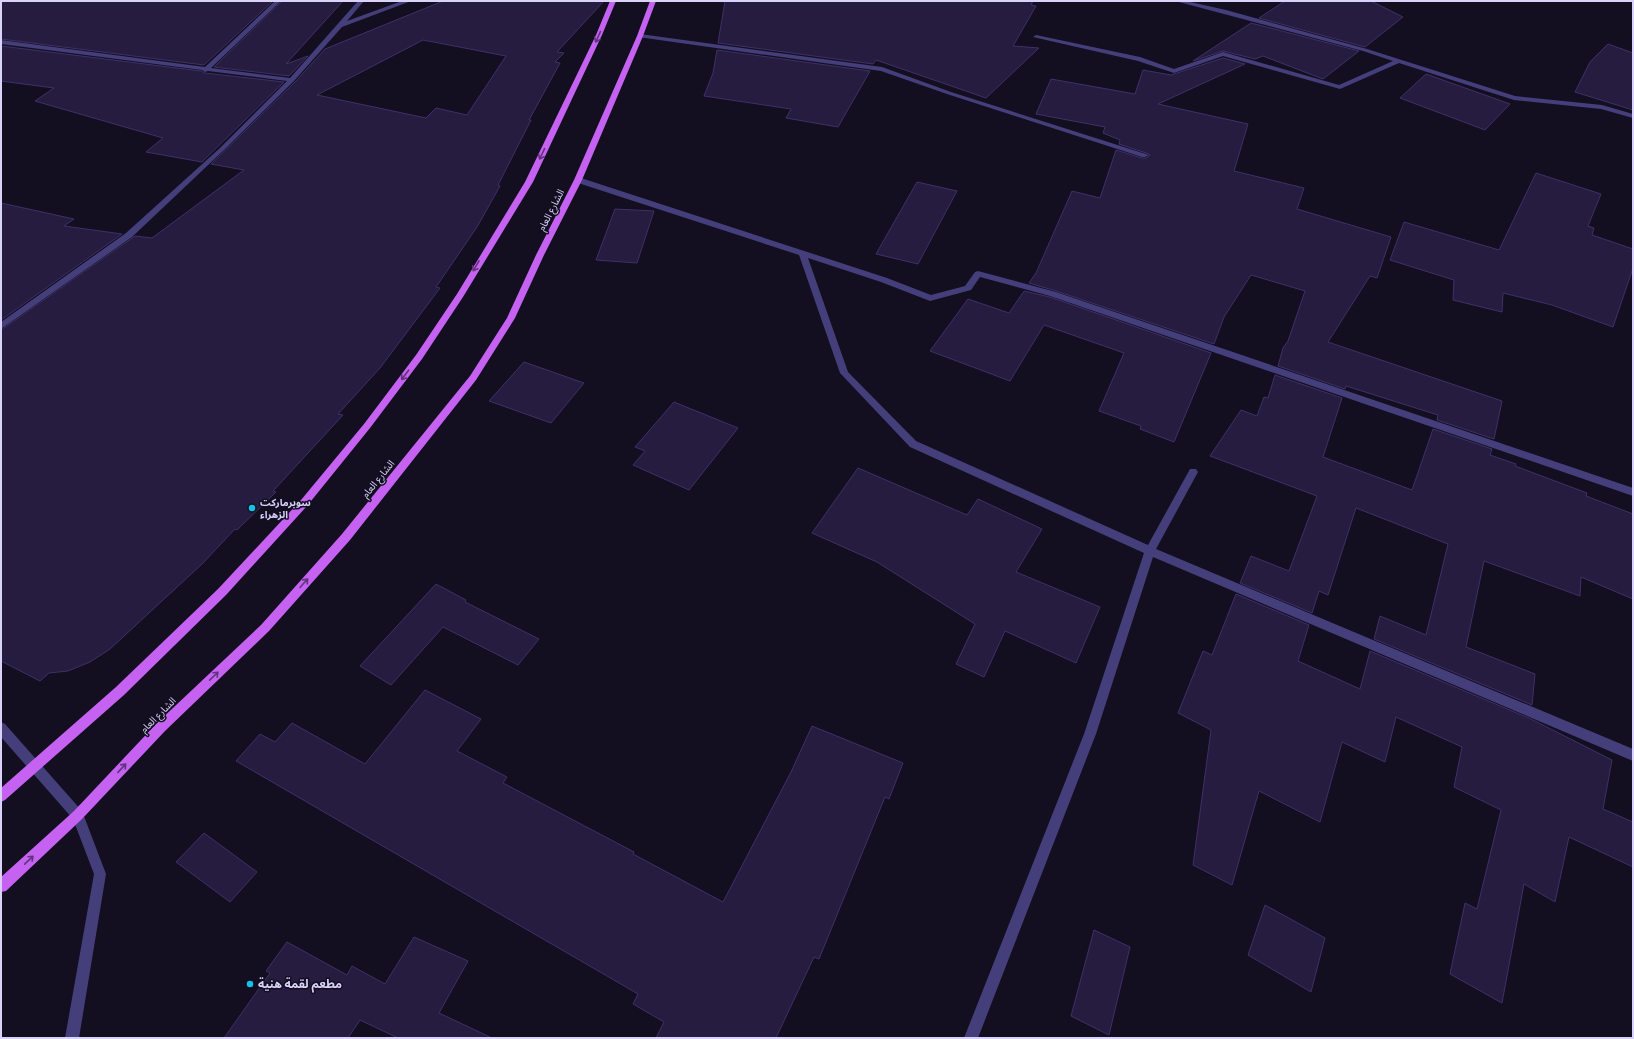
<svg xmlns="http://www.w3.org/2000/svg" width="1634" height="1039" font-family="'Archivo Narrow','Noto Sans Arabic',sans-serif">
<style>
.building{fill:#261c3f;stroke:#3f3069;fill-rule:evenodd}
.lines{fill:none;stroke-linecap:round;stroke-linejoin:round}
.street{fill:#443e7b;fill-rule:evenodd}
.primary{fill:#c562f2;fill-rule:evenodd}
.oneway{stroke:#63347e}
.poi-dot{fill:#13c3e6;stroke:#130f20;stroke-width:1.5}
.labels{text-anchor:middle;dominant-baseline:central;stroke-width:3;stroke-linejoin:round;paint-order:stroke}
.street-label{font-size:10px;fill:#d9d2fb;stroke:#130f20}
.poi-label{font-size:10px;font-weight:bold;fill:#d9d2fb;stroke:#130f20;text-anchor:start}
.near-poi-label{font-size:12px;font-weight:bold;fill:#d9d2fb;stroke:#130f20;text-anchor:start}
</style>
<rect width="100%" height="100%" fill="#130f20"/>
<g class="building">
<path d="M 1,1 L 273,1 L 204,65 L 1,39 Z"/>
<path d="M 282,1 L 343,1 L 286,64 L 308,56 L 289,76 L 214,67 Z"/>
<path d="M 443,1 L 604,1 L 557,52 L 564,53 L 555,62 L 560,63 L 529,120 L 531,120 L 498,185 L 500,186 L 477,227 L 436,287 L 440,288 L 380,368 L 338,414 L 343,415 L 273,491 L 276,492 L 237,530 L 235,529 L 202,564 L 110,649 L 90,662 L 68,671 L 49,673 L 40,681 L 1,661 L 1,330 L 135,236 L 152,238 L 244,170 L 211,164 L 295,82 L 325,49 ZM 423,40 L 506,56 L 467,115 L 436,108 L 426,118 L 317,95 Z"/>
<path d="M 725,1 L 1033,1 L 1031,5 L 1036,6 L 1013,46 L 1039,48 L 986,98 L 876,60 L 873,64 L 718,43 Z"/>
<path d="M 1285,1 L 1371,1 L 1403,17 L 1365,47 L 1259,18 Z"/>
<path d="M 1251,23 L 1359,51 L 1323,79 L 1263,56 L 1255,59 L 1223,51 L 1193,61 Z"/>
<path d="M 1608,44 L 1633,53 L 1633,110 L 1575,92 L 1590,62 Z"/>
<path d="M 1,46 L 201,71 L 205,73 L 284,82 L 202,162 L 146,152 L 163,138 L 35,101 L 54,88 L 1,81 Z"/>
<path d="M 717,50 L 870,71 L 838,127 L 786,118 L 791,109 L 704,96 L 713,73 Z"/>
<path d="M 1223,58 L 1245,64 L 1158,104 L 1248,124 L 1234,171 L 1304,188 L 1297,209 L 1391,237 L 1377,278 L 1370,276 L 1328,342 L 1502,401 L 1494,439 L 1437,420 L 1438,415 L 1346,386 L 1345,389 L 1278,366 L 1283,348 L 1288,341 L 1305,291 L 1251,275 L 1224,317 L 1214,344 L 1056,291 L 1029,283 L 1036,273 L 1072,191 L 1100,198 L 1116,150 L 1142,158 L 1146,158 L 1150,155 L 1149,154 L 1119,144 L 1120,140 L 1103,133 L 1105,127 L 1036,114 L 1051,79 L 1135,94 L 1143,70 L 1171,75 Z"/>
<path d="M 1426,74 L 1510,104 L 1485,130 L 1400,98 Z"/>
<path d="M 1536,173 L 1601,194 L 1588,226 L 1594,228 L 1592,235 L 1633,249 L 1633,268 L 1613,327 L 1552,305 L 1503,293 L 1502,312 L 1453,300 L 1454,280 L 1390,260 L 1404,222 L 1499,250 Z"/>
<path d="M 917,182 L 957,191 L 918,264 L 876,254 Z"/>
<path d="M 1,203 L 74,219 L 64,226 L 122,234 L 1,320 Z"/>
<path d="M 615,209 L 654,211 L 637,263 L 596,260 Z"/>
<path d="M 1024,291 L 1050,297 L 1211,353 L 1174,442 L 1140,429 L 1141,426 L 1099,411 L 1124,353 L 1044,325 L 1010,381 L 930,351 L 968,299 L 1009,313 Z"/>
<path d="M 524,362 L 584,383 L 551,423 L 489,401 Z"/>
<path d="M 1275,375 L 1342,398 L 1323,457 L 1412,490 L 1433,429 L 1492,449 L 1490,455 L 1516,464 L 1515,466 L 1587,493 L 1586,496 L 1633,514 L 1633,599 L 1581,577 L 1580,596 L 1484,561 L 1466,647 L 1535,674 L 1532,705 L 1374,639 L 1380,616 L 1426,635 L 1448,544 L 1356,508 L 1328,595 L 1319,591 L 1312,613 L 1240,583 L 1251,556 L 1289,571 L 1317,496 L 1210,456 L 1241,410 L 1257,416 L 1264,397 L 1268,398 Z"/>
<path d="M 674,402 L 738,428 L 689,490 L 633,465 L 645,451 L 635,447 Z"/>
<path d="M 858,468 L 967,515 L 978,499 L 1042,529 L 1016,572 L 1100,607 L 1076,663 L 1005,631 L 984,677 L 956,664 L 975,624 L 877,562 L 812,533 Z"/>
<path d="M 436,584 L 466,600 L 465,602 L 539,639 L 518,665 L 443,627 L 391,685 L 360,666 Z"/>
<path d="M 1236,594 L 1309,625 L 1298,661 L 1360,689 L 1370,651 L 1531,719 L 1612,760 L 1603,809 L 1633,822 L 1633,867 L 1569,837 L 1555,902 L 1524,884 L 1502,1003 L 1450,974 L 1465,903 L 1477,909 L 1501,810 L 1454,787 L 1462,747 L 1396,717 L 1385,762 L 1342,742 L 1320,822 L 1259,791 L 1232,885 L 1193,865 L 1211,730 L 1178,713 L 1203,651 L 1212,655 Z"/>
<path d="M 425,690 L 481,719 L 457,751 L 507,777 L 503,783 L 634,852 L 633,854 L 723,902 L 791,772 L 812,726 L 903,763 L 889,799 L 885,797 L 819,959 L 814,957 L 776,1038 L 656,1038 L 664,1022 L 633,1004 L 638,994 L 236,761 L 260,734 L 275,742 L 292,723 L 365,764 Z"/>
<path d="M 204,833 L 257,872 L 230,902 L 176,862 Z"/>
<path d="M 1265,905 L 1325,938 L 1311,992 L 1248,955 Z"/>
<path d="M 1094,930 L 1130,947 L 1109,1035 L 1071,1016 Z"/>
<path d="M 414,937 L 468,961 L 439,1013 L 492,1038 L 398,1038 L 360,1020 L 348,1038 L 224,1038 L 270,973 L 266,971 L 287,942 L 347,975 L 352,966 L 385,984 Z"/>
</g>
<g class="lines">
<g class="street">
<path d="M 275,1 L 281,1 L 211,68 L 290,78 L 358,1 L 364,1 L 347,21 L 402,1 L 411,1 L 342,27 L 294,81 L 224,150 L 132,237 L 1,329 L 1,322 L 126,233 L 220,148 L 287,81 L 208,71 L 205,72 L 202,70 L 1,44 L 1,40 L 205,67 Z"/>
<path d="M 1175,1 L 1186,1 L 1226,10 L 1367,49 L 1515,96 L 1602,105 L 1633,114 L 1633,118 L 1601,109 L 1514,100 L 1399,63 L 1340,89 L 1223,56 L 1174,73 L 1138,61 L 1033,37 L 1036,35 L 1140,57 L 1174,69 L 1223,52 L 1339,85 L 1393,61 L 1363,51 Z"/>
<path d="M 640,34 L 882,67 L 951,92 L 1149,155 L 1145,157 L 1142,157 L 947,94 L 881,71 L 638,37 L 638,35 Z"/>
<path d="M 575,178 L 581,178 L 887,278 L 931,295 L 965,286 L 975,272 L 978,271 L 1056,292 L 1633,488 L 1633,496 L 1050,296 L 980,277 L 971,290 L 930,301 L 881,282 L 808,258 L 848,372 L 916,441 L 1148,545 L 1190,469 L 1196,469 L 1198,472 L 1156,549 L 1633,749 L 1633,761 L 1153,557 L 1096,734 L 978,1038 L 964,1038 L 1084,734 L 1144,553 L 910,447 L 840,373 L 799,255 L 575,182 Z"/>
<path d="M 1,722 L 5,724 L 82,811 L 106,874 L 79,1038 L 65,1038 L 94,874 L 73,819 L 1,737 Z"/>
</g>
<g class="primary">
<path d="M 610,1 L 616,1 L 602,35 L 533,182 L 463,297 L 422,359 L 370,428 L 307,506 L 226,595 L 124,695 L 5,800 L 1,802 L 1,788 L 116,687 L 218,589 L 301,500 L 364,424 L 416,355 L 457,294 L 525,182 L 596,35 Z"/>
<path d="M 650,1 L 656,1 L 643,36 L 582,180 L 544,255 L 515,318 L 476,380 L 350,540 L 269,631 L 165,731 L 82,819 L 6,891 L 1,892 L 1,877 L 74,811 L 157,723 L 261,625 L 342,534 L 470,376 L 507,318 L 536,255 L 574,180 L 637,36 Z"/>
</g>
</g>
<defs><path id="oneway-shaft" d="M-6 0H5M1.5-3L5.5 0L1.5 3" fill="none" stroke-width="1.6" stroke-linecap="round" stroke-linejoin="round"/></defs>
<g class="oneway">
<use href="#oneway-shaft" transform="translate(598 37) rotate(114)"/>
<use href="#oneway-shaft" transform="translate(542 154) rotate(116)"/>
<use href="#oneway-shaft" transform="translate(476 266) rotate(120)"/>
<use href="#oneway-shaft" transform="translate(405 375) rotate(127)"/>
<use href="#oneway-shaft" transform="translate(304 583) rotate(-48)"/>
<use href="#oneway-shaft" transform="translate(214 676) rotate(-44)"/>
<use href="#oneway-shaft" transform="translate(122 768) rotate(-47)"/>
<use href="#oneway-shaft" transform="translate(29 860) rotate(-43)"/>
</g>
<g class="poi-dot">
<circle cx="252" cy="508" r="4"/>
<circle cx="250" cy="984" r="4"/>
</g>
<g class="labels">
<g class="street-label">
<text transform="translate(551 210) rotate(-63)">الشارع العام</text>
<text transform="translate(378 479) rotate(-51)">الشارع العام</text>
<text transform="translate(158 715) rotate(-45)">الشارع العام</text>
</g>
<g class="poi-label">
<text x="260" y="502">سوبرماركت<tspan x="260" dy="12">الزهراء</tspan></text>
</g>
<g class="near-poi-label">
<text x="258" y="984">مطعم لقمة هنية</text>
</g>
</g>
<rect width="1634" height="1039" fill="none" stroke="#d9d2fb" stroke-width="4"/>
</svg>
